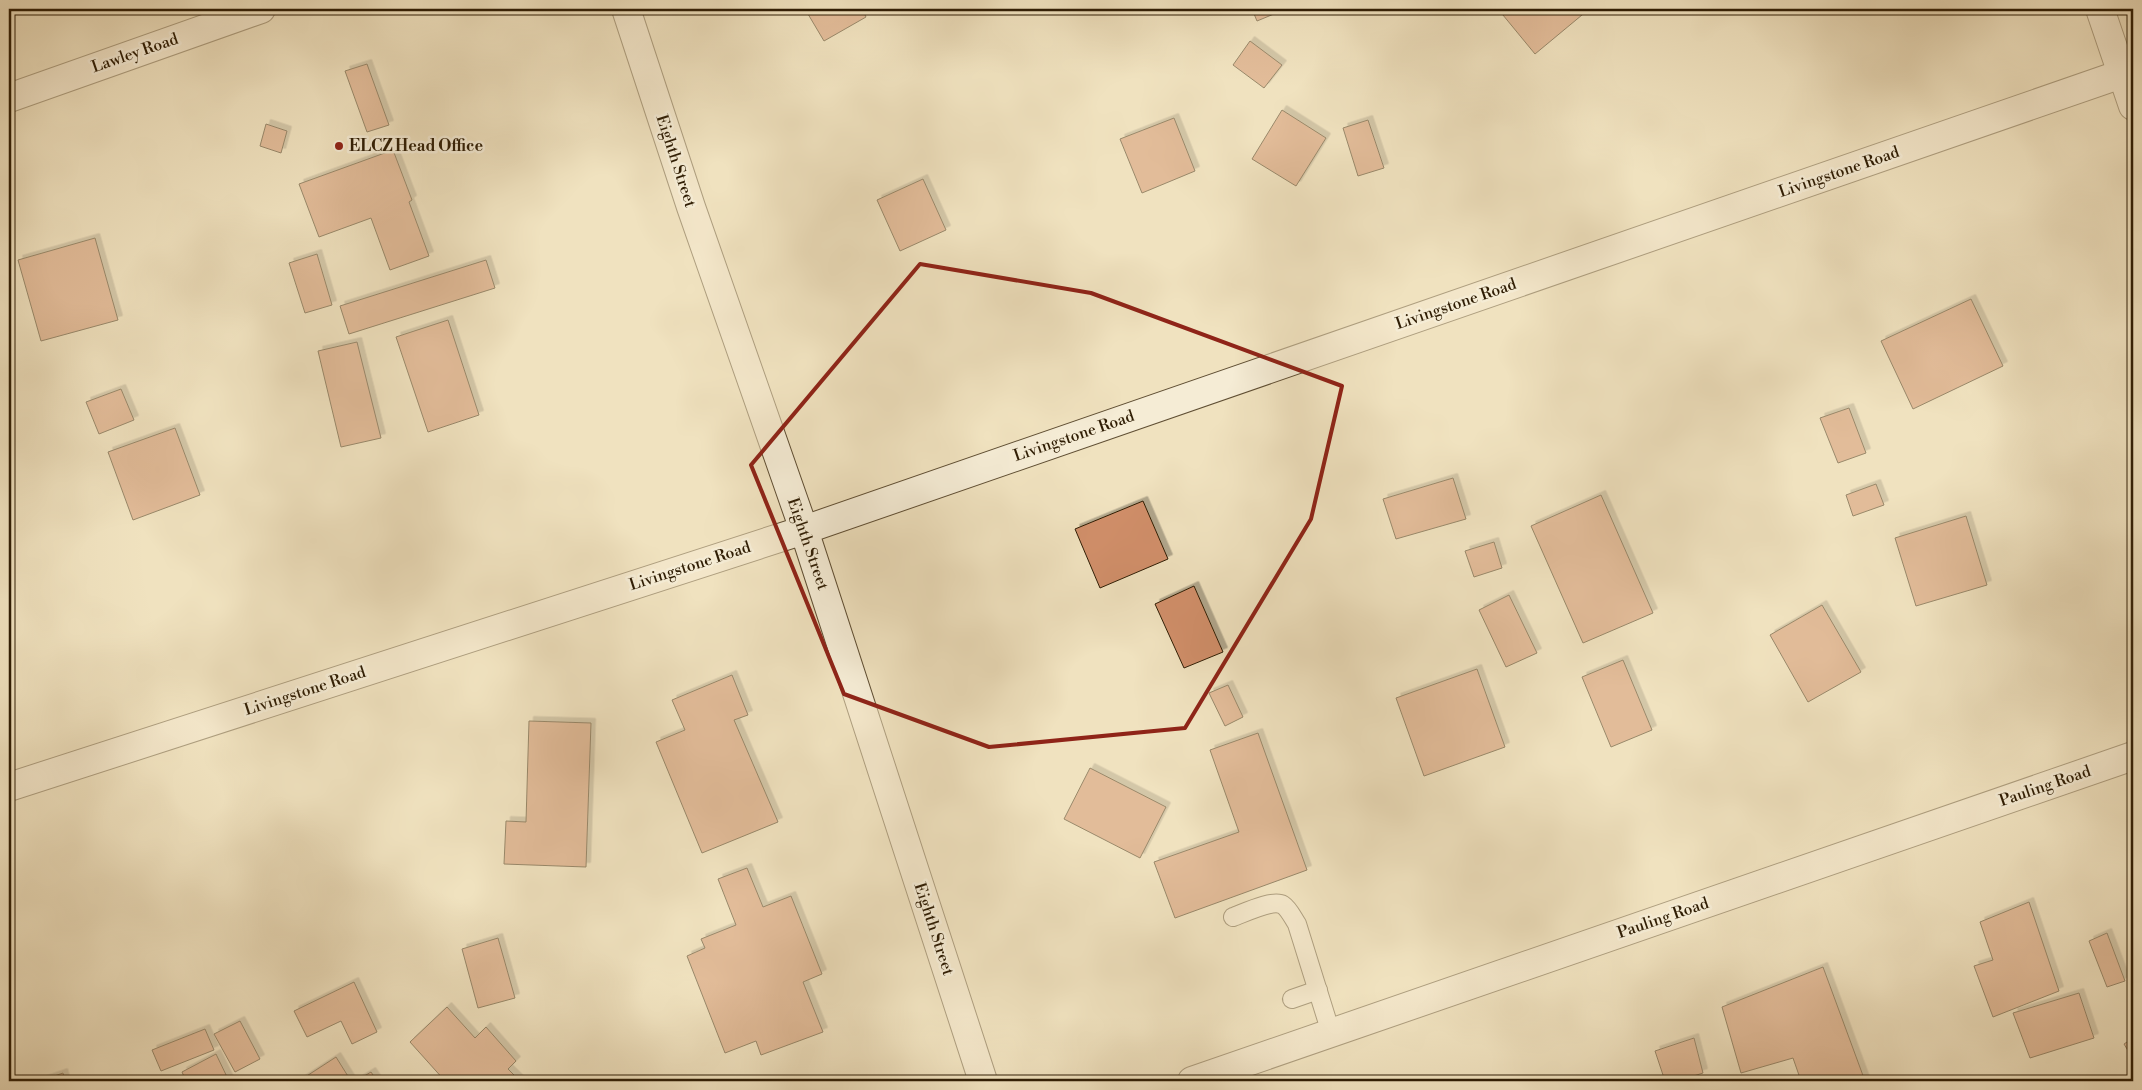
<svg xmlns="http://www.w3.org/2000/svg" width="2142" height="1090" font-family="'Libre Bodoni',serif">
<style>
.building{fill:#d18f6a;stroke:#2f1d04;filter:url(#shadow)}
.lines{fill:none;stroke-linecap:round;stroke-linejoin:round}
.service-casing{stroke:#5f4e33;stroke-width:20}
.minor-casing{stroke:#5f4e33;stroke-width:30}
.service{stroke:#f5ecd5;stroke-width:18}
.minor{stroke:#f5ecd5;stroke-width:28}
.marked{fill:none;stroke:#8f2418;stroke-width:4;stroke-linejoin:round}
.poi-dot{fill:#8f2418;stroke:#f5ecd5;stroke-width:2}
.labels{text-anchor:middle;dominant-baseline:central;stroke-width:5;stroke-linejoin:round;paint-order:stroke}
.street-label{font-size:16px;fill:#2f1d04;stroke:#f5ecd5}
.poi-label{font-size:16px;font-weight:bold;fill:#2f1d04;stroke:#f5ecd5;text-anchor:start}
</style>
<defs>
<filter id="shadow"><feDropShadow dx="4.5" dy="-4.5" stdDeviation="0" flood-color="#0004"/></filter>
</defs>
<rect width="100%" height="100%" fill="#f0e2bf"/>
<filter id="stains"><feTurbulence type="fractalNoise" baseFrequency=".004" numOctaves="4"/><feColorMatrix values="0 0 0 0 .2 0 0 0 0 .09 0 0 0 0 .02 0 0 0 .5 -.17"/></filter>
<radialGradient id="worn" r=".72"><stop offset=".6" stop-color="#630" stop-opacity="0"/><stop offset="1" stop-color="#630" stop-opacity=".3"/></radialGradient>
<g class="building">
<path d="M 805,9 L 862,9 L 866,17 L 824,41 Z"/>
<path d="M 1252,9 L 1286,9 L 1257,21 Z"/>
<path d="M 1498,9 L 1587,9 L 1588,10 L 1535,54 Z"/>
<path d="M 1250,41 L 1282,65 L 1264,88 L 1233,65 Z"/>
<path d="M 367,64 L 389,125 L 367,132 L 345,71 Z"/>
<path d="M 1282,110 L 1326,138 L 1296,186 L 1252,159 Z"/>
<path d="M 1174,118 L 1195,171 L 1142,193 L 1120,139 Z"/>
<path d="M 1368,120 L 1384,168 L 1358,176 L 1343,128 Z"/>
<path d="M 266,124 L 287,131 L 281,153 L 260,146 Z"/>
<path d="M 393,150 L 412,200 L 409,202 L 429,256 L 390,270 L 371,218 L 319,237 L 299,184 Z"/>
<path d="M 923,179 L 946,230 L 900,251 L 877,200 Z"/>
<path d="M 95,238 L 118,320 L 41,341 L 18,260 Z"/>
<path d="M 317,254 L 332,305 L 305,313 L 289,263 Z"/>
<path d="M 486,260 L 495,288 L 349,334 L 340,306 Z"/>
<path d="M 1971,299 L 2003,366 L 1913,409 L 1881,341 Z"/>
<path d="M 448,320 L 479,415 L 428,432 L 396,337 Z"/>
<path d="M 357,342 L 381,438 L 341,447 L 318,351 Z"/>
<path d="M 121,389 L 134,420 L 99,434 L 86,402 Z"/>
<path d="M 1849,408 L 1866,453 L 1838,463 L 1820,418 Z"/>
<path d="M 175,428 L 200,495 L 133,520 L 108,452 Z"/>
<path d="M 1453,478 L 1466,519 L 1396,539 L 1383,499 Z"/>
<path d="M 1876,484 L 1884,505 L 1853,516 L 1846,495 Z"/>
<path d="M 1601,495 L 1653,613 L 1583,643 L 1531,526 Z"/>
<path d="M 1143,501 L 1168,559 L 1100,588 L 1075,529 Z"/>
<path d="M 1966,516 L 1987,585 L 1916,606 L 1895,538 Z"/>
<path d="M 1494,542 L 1502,568 L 1474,577 L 1465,551 Z"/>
<path d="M 1194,586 L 1223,652 L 1184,668 L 1155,604 Z"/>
<path d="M 1509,595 L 1537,653 L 1506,667 L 1479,610 Z"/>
<path d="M 1822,605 L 1861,672 L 1808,702 L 1770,635 Z"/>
<path d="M 1623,660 L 1652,730 L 1611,747 L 1582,677 Z"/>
<path d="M 1477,669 L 1505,747 L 1424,776 L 1396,698 Z"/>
<path d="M 732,675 L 748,715 L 734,720 L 778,822 L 702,853 L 656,742 L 685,730 L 672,700 Z"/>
<path d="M 1228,685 L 1243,717 L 1225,726 L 1209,693 Z"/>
<path d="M 529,721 L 591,723 L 586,867 L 504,864 L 506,821 L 526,822 Z"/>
<path d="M 1258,733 L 1307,870 L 1175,918 L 1154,862 L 1239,832 L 1210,750 Z"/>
<path d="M 1090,768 L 1166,807 L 1140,858 L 1064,819 Z"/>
<path d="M 747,868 L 763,907 L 791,896 L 822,974 L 803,982 L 823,1032 L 761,1055 L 756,1041 L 725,1053 L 687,956 L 705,948 L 701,939 L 736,925 L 718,879 Z"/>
<path d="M 2029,902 L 2059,991 L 1993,1017 L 1974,966 L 1993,960 L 1980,922 Z"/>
<path d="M 2107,933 L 2125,981 L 2107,987 L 2089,941 Z"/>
<path d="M 498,938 L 515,998 L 478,1008 L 462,949 Z"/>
<path d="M 1823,967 L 1865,1081 L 1801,1081 L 1793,1058 L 1741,1073 L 1722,1007 Z"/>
<path d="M 354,982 L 377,1032 L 352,1044 L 341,1021 L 307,1037 L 294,1011 Z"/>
<path d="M 2079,993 L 2094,1038 L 2030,1058 L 2013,1013 Z"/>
<path d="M 447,1007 L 475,1038 L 486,1027 L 516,1061 L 508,1069 L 520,1081 L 445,1081 L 410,1042 Z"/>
<path d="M 240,1021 L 260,1059 L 235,1072 L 214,1034 Z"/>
<path d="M 205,1029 L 214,1050 L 161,1071 L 152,1050 Z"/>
<path d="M 1694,1038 L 1703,1073 L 1678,1081 L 1665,1081 L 1655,1051 Z"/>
<path d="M 2133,1038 L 2133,1059 L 2124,1044 Z"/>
<path d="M 216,1054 L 229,1081 L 186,1081 L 182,1072 Z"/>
<path d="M 336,1057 L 351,1081 L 299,1081 Z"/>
<path d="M 371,1072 L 377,1081 L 356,1081 Z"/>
<path d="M 63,1073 L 65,1081 L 40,1081 Z"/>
</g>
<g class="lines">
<g class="service-casing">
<g id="service">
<path d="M 1233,917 C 1244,913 1273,899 1283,905 C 1289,909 1293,918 1297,924 L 1331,1033"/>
<path d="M 1292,999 L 1318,990"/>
</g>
</g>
<g class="minor-casing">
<g id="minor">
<path d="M 626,9 L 691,207 L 804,530 L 983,1081"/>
<path d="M 2100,9 L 2133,106"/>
<path d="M 9,98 L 261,9"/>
<path d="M 9,787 L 804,530 L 2133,70"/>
<path d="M 1192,1081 L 2133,756"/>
</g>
</g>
<use href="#service" class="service"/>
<use href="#minor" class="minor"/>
</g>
<path d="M0 0H2142V1090H0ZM 920,264 L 1091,293 L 1342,386 L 1311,519 L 1185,728 L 989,747 L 844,694 L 751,465 Z" fill="#f0e2bf" fill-opacity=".55" fill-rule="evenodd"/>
<path class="marked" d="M 920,264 L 1091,293 L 1342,386 L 1311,519 L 1185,728 L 989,747 L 844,694 L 751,465 Z"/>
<circle class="poi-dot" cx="339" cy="146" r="5"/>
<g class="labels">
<g class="street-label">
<text transform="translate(135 53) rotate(-19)">Lawley Road</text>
<text transform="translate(676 161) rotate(72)">Eighth Street</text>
<text transform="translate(1839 172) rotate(-19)">Livingstone Road</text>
<text transform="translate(1456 304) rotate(-19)">Livingstone Road</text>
<text transform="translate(1074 436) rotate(-19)">Livingstone Road</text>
<text transform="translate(808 544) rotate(71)">Eighth Street</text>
<text transform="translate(690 566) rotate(-18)">Livingstone Road</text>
<text transform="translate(305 691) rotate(-18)">Livingstone Road</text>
<text transform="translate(2045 786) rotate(-19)">Pauling Road</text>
<text transform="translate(1663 918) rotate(-19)">Pauling Road</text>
<text transform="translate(934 929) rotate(72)">Eighth Street</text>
</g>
<g class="poi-label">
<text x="349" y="146">ELCZ Head Office</text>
</g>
</g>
<rect width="2142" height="1090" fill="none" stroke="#f0e2bf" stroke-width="30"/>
<rect x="10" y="10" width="2122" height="1070" fill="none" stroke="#2f1d04" stroke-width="2.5"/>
<rect x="15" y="15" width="2112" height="1060" fill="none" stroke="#2f1d04"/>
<rect width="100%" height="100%" filter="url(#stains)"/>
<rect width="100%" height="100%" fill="url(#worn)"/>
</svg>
